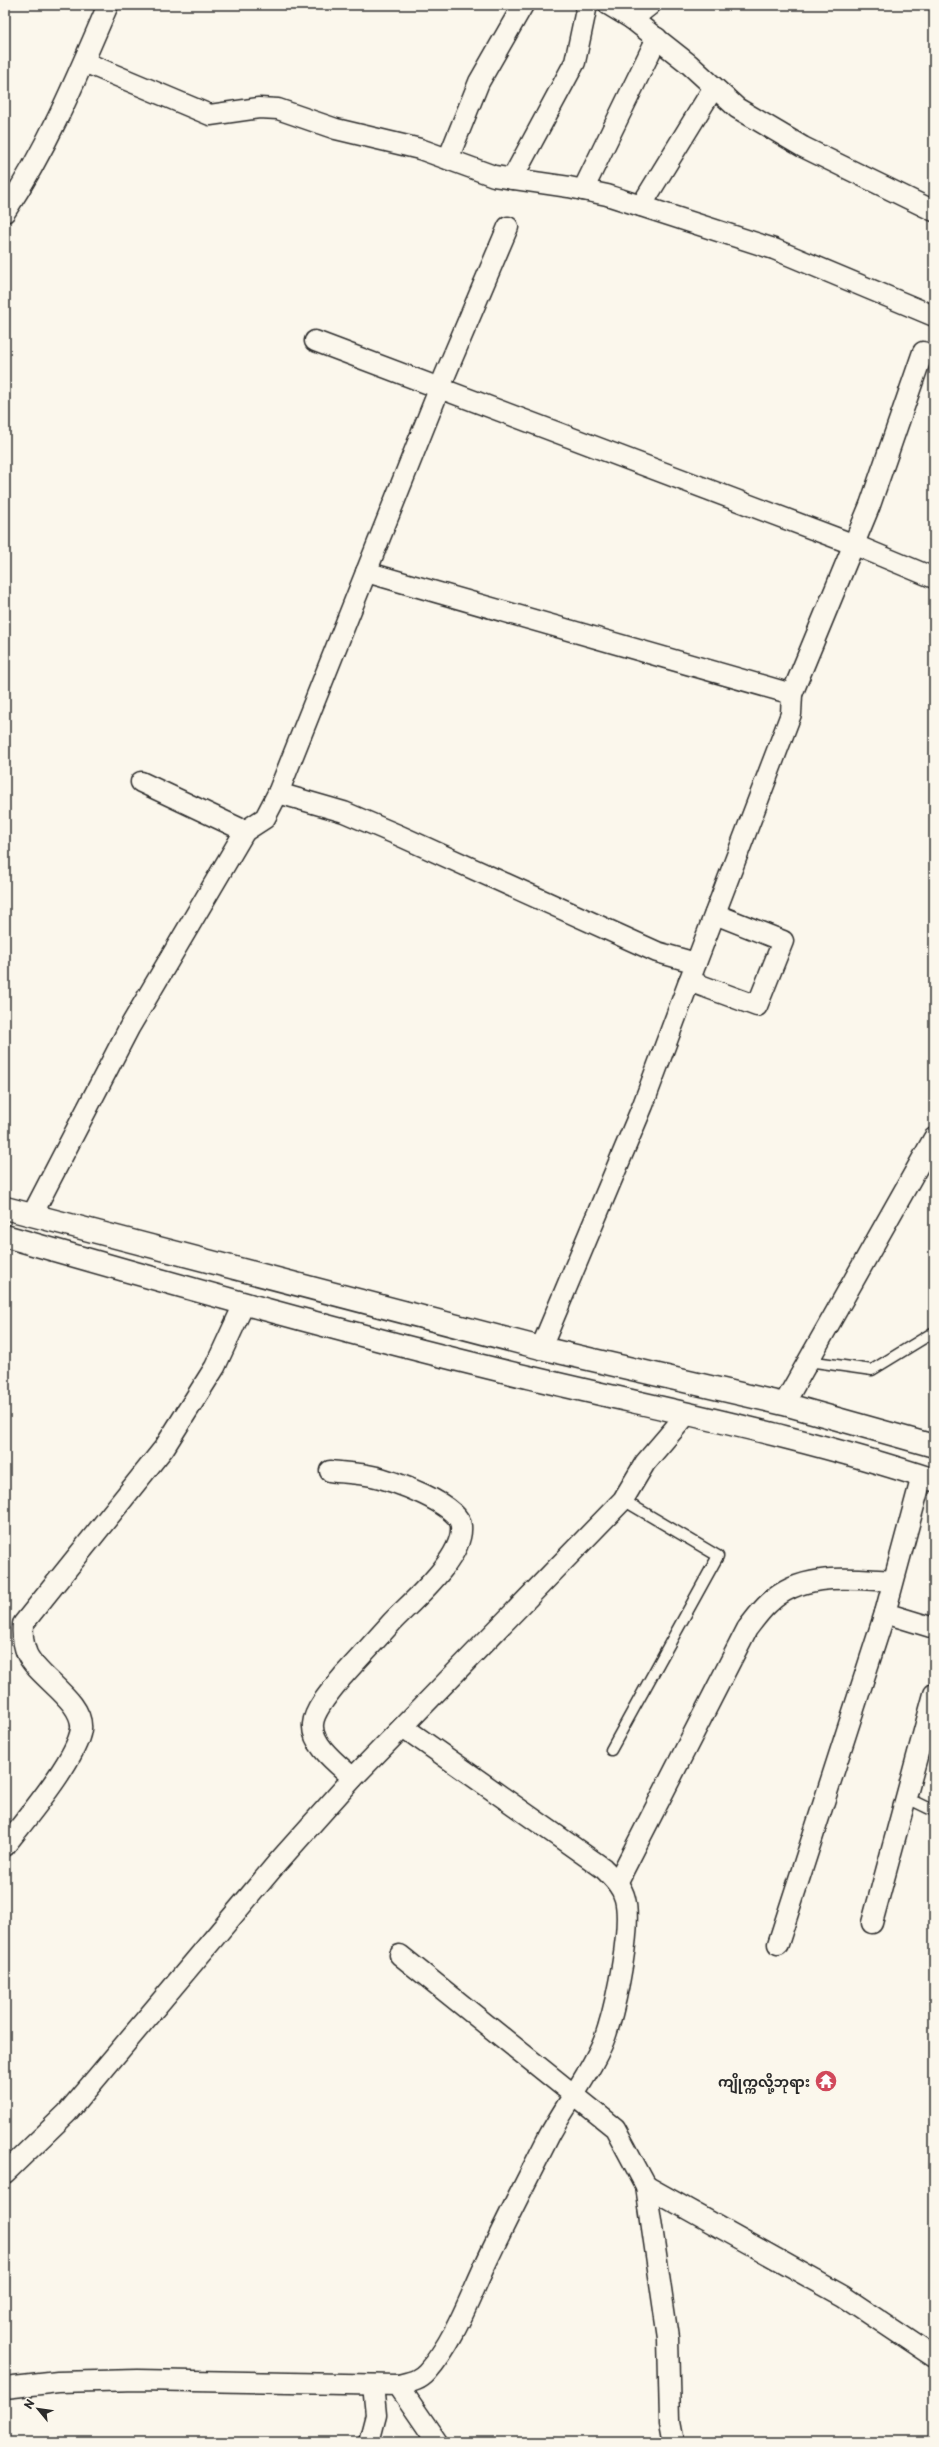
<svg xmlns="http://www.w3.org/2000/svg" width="939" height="2447" font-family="'Playpen Sans','Noto Sans Myanmar',sans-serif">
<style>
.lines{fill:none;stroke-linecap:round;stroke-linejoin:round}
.lane-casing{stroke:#2b2b2b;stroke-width:13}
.street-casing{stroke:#2b2b2b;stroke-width:23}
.highway-casing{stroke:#2b2b2b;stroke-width:25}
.lane{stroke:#fbf7ec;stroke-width:10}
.street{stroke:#fbf7ec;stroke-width:20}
.highway{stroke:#fbf7ec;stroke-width:22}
.labels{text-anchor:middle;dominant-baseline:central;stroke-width:3.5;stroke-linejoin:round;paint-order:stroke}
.poi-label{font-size:14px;font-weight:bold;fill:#2b2b2b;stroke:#fbf7ec;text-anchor:end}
</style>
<rect width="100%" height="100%" fill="#fbf7ec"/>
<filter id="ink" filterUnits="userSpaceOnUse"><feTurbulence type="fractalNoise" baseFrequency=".025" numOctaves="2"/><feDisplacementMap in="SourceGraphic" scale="8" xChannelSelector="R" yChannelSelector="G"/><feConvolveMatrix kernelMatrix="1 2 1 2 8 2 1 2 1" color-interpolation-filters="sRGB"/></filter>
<g filter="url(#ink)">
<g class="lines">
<g class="lane-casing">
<g id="lane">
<path d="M 808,1361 L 872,1370 L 934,1332"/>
<path d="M 611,1750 L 718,1556 L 623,1500"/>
<path d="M 907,1798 L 934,1811"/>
</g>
</g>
<g class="street-casing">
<g id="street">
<path d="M 609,5 L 632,19 L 689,64 L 737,108 L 803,147 L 934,211"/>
<path d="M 632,19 L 650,5"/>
<path d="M 84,62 L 210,115 L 259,108 L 278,109 L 336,129 L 420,149 L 494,176 L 569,187 L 607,195 L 774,249 L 934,316"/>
<path d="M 448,159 L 479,82 L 523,5"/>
<path d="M 512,179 L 575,62 L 587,5"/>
<path d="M 583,190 L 657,38"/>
<path d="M 641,206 L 714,87"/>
<path d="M 5,212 C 48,147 77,77 108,5"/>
<path d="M 315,341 L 855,545 L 934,578"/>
<path d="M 366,572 L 792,694"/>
<path d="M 141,782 L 245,831 L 265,818 L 278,793 L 440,387 L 508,227"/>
<path d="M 278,793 L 344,812 L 398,835 L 657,952 L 696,963 L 643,1105 L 541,1348"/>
<path d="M 696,963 L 791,714 L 792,694 L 870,505 L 923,352"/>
<path d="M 689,981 L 757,1006 L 783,941 L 715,914"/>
<path d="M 32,1215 L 129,1028 L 245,831"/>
<path d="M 784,1404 L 934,1138"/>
<path d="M 330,1471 C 344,1473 358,1473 372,1476 C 392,1480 459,1504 461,1526 C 464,1558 412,1601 392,1622 C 376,1640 359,1658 343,1676 C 334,1687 314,1709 313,1724 C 311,1745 339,1765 353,1778"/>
<path d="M 885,1613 L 934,1628"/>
<path d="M 5,1846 C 25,1820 77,1759 81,1729 C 84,1701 38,1678 27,1654 C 23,1644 22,1635 23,1624 L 164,1448 L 215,1367 L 244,1304"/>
<path d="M 617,1883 L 747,1629 C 754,1620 761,1610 769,1603 C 802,1571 852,1579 893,1581"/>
<path d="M 872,1923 L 934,1694"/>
<path d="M 778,1944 L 885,1613 L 922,1476"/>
<path d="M 400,1955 L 615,2128 L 646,2186 L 668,2338 L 670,2421 L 674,2442"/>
<path d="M 5,2173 L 67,2113 L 278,1862 L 353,1778 L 623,1500 L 645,1463 L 687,1414"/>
<path d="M 646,2186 L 843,2296 L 934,2357"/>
<path d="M 398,2385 L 437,2442"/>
<path d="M 5,2388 L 58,2382 L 138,2380 L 398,2385 C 410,2382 419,2381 427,2372 C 454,2342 469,2299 486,2263 C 506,2220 528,2178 549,2136 C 566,2104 599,2061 608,2028 C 617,1999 632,1927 625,1899 C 622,1886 612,1877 603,1868 L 403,1727"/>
<path d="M 369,2442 L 376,2415 L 373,2385"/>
</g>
</g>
<g class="highway-casing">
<g id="highway">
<path d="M 5,1208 L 541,1348 L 784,1404 L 934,1446"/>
<path d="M 5,1236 C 180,1286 355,1336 532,1378 C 666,1410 802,1436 934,1480"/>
</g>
</g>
<use href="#lane" class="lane"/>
<use href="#street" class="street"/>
<use href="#highway" class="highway"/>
</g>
</g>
<defs>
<g id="temple-disc" transform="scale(1.15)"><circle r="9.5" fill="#d1495b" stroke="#fbf7ec"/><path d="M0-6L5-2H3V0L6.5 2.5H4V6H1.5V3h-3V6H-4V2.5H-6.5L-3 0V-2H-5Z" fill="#fff"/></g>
</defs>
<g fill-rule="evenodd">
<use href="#temple-disc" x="826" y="2081"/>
</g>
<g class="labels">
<g class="poi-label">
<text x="810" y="2081">ကျိုက္ကလို့ဘုရား</text>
</g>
</g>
<rect width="939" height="2447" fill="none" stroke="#fbf7ec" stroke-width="20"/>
<rect x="10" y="10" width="919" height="2427" fill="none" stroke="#2b2b2b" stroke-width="1.5" filter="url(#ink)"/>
<g transform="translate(38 2409) rotate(299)" stroke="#fbf7ec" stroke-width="3" paint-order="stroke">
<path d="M0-3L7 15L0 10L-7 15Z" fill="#2b2b2b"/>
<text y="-6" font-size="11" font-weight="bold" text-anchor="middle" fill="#2b2b2b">N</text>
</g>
</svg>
